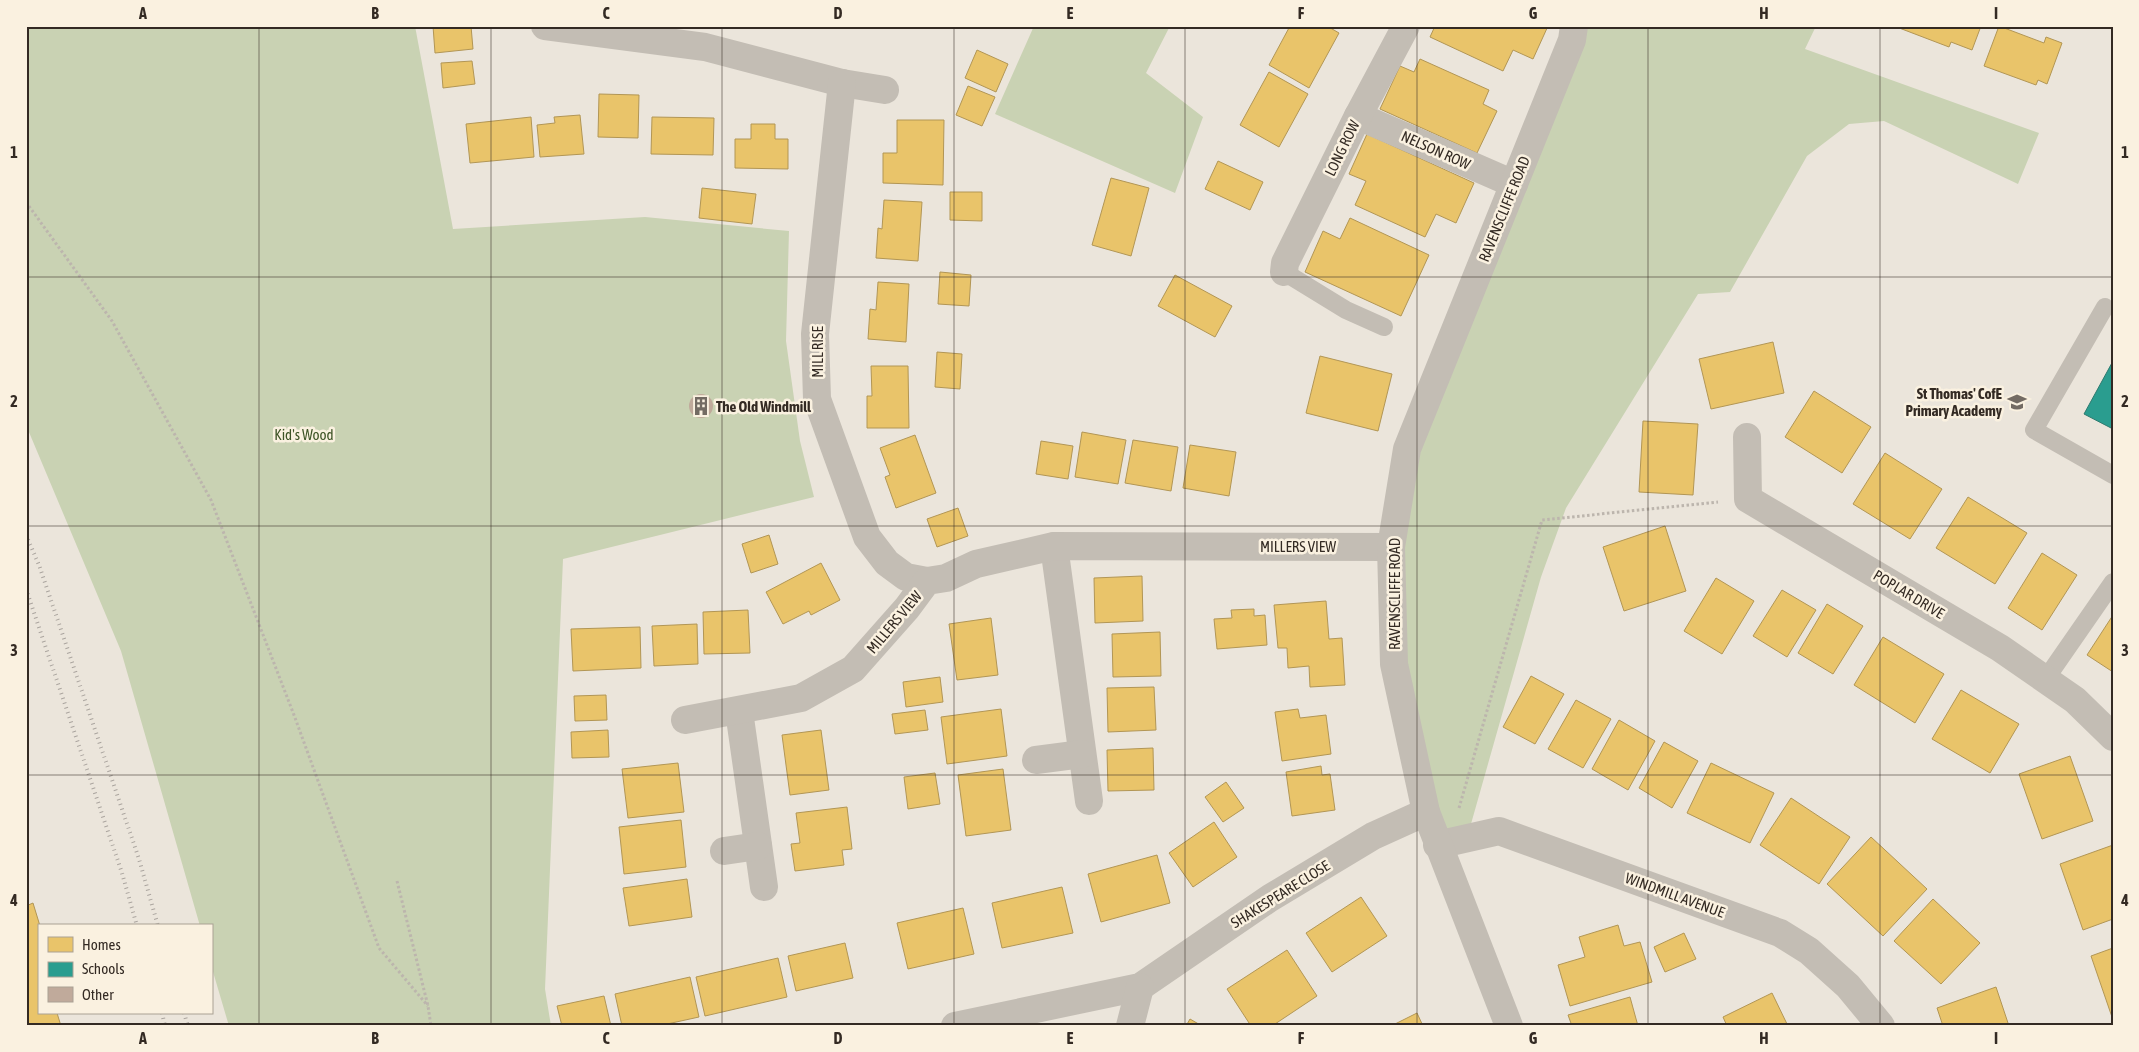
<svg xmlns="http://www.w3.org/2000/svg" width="2139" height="1052" font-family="'Asap Condensed',sans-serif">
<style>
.green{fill:#c9d2b3}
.homes{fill:#e9c46a;stroke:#b29655}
.schools{fill:#2a9d8f;stroke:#2d7a6f}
.building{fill:#c0aa9b}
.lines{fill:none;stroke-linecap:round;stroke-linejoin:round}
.path{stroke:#bcb5ad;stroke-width:3;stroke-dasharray:2.5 2.5;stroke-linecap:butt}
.service{stroke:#c3bdb4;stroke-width:18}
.minor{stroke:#c3bdb4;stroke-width:28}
.tertiary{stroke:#c3bdb4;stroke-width:28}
.rail{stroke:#aba59f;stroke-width:4;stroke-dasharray:1 4;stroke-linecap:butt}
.grid{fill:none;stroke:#332a23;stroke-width:1;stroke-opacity:0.55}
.labels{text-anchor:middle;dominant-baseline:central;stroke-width:5;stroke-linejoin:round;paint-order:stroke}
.street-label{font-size:15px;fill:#332a23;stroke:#faf1e0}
.poi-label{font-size:15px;font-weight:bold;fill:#332a23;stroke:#faf1e0;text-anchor:end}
.park-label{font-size:15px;fill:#3d5325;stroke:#faf1e0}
.neatline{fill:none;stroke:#332a23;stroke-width:2}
.grid-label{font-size:16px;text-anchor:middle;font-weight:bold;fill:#332a23}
</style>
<rect width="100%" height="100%" fill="#ebe5db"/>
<g class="green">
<path d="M 26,26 L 415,26 L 453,229 L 645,217 L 789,231 L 786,341 L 800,441 L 814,497 L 563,559 L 545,989 L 551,1026 L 229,1026 L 211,965 L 211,926 L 200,926 L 121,651 L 26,425 Z"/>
<path d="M 1034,26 L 1170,26 L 1146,73 L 1203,117 L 1175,193 L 995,114 Z"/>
<path d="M 1574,26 L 1816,26 L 1805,49 L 2039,133 L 2018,184 L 1884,121 L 1849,124 L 1807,156 L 1730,292 L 1698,294 L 1566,508 L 1541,577 L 1467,838 L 1437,845 L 1394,664 L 1407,449 Z"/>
</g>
<g class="homes">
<path d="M 433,26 L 471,26 L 473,49 L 435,53 Z"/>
<path d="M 1290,26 L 1327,26 L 1339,33 L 1309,88 L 1269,65 Z"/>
<path d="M 1435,26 L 1548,26 L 1533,59 L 1513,50 L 1503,71 L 1430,37 Z"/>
<path d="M 1894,26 L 1981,26 L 1972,50 L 1951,42 L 1949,47 Z"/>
<path d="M 1999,26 L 2044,43 L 2046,37 L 2062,43 L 2047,84 L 2038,80 L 2036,85 L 1984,66 Z"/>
<path d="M 977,50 L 1008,64 L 996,92 L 965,78 Z"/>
<path d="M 1420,59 L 1489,90 L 1483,104 L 1497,111 L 1477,153 L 1380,109 L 1400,66 L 1414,72 Z"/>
<path d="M 472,61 L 475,84 L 443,88 L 441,63 Z"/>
<path d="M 1269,72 L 1308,94 L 1279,147 L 1240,125 Z"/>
<path d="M 968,86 L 995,97 L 982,126 L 956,115 Z"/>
<path d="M 599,94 L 639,95 L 638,138 L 598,137 Z"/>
<path d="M 580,115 L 584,154 L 540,157 L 537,125 L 555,123 L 554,117 Z"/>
<path d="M 531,117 L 534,157 L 470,163 L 466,124 Z"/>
<path d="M 652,117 L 714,118 L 713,155 L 651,154 Z"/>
<path d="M 897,120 L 944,120 L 943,185 L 883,183 L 883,153 L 897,153 Z"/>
<path d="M 751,124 L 775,124 L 775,139 L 788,139 L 788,169 L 735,168 L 735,139 L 751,139 Z"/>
<path d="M 1367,134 L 1474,183 L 1456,223 L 1436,214 L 1425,237 L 1355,205 L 1366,181 L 1349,174 Z"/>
<path d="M 1218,161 L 1263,182 L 1250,210 L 1205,189 Z"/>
<path d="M 1111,178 L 1149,188 L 1131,256 L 1092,245 Z"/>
<path d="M 702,188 L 756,194 L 752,224 L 699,218 Z"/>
<path d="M 950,192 L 982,192 L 982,221 L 950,220 Z"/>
<path d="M 884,200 L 922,202 L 918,261 L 876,258 L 878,228 L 882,229 Z"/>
<path d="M 1350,218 L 1429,255 L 1401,316 L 1305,272 L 1323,231 L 1340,239 Z"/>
<path d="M 940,272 L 971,275 L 969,306 L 938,304 Z"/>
<path d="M 1175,275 L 1232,306 L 1215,337 L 1158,306 Z"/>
<path d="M 878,282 L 909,284 L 906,342 L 868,339 L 870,309 L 876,310 Z"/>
<path d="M 1773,342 L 1784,393 L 1711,409 L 1699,359 Z"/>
<path d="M 937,352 L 962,354 L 960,389 L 935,387 Z"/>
<path d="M 1320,356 L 1392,374 L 1378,431 L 1306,413 Z"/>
<path d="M 871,366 L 908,366 L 909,428 L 867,428 L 867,396 L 872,396 Z"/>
<path d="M 1814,391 L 1871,427 L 1842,473 L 1785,437 Z"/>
<path d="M 1643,421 L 1698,424 L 1693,495 L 1639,492 Z"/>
<path d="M 1082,432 L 1126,440 L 1118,484 L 1075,477 Z"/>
<path d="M 915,435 L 936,493 L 896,508 L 885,477 L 890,475 L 880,448 Z"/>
<path d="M 1133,440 L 1178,447 L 1171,491 L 1125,483 Z"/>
<path d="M 1041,441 L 1073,446 L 1068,479 L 1036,474 Z"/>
<path d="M 1190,445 L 1236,452 L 1229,496 L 1183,488 Z"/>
<path d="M 1885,453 L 1942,489 L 1910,539 L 1853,504 Z"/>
<path d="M 1968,497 L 2027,533 L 1995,584 L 1936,548 Z"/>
<path d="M 958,508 L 968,536 L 937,547 L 927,519 Z"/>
<path d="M 1665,526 L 1686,591 L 1624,611 L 1603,547 Z"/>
<path d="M 769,535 L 778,564 L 751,573 L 742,544 Z"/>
<path d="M 2042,553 L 2077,575 L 2042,630 L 2008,608 Z"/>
<path d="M 821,563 L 840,600 L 811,615 L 809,611 L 783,624 L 766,592 Z"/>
<path d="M 1142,576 L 1143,621 L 1095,623 L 1094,578 Z"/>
<path d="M 1716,578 L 1754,601 L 1722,654 L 1684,631 Z"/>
<path d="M 1782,590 L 1816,610 L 1787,657 L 1753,636 Z"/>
<path d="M 1326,601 L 1329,639 L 1342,638 L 1345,685 L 1310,687 L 1309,666 L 1288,668 L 1287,648 L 1278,648 L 1274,605 Z"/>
<path d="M 1827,604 L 1863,626 L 1833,674 L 1798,653 Z"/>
<path d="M 1254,609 L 1254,616 L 1265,615 L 1267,645 L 1217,649 L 1214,619 L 1232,618 L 1231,610 Z"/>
<path d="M 748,610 L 750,653 L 704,654 L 703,612 Z"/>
<path d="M 2113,615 L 2113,672 L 2087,655 Z"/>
<path d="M 991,618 L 998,675 L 957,680 L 949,624 Z"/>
<path d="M 697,624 L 698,664 L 654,666 L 652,626 Z"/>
<path d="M 640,627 L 641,668 L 573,671 L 571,629 Z"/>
<path d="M 1160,632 L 1161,676 L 1113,677 L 1112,634 Z"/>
<path d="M 1883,637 L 1944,674 L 1915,723 L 1854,685 Z"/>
<path d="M 1531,676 L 1564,694 L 1535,744 L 1503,727 Z"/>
<path d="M 940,677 L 943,702 L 906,707 L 903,682 Z"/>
<path d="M 1154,687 L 1156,730 L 1108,732 L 1107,688 Z"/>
<path d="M 1961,690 L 2019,724 L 1990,773 L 1932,739 Z"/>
<path d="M 606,695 L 607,720 L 575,721 L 574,696 Z"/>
<path d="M 1576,700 L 1611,719 L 1583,768 L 1548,749 Z"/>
<path d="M 1001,709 L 1007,756 L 947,764 L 941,717 Z"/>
<path d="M 1298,709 L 1300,718 L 1326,715 L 1331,754 L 1282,761 L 1275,712 Z"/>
<path d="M 925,710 L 928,730 L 895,734 L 892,714 Z"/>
<path d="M 1619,720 L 1655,741 L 1628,790 L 1592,769 Z"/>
<path d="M 608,730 L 609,757 L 572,758 L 571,732 Z"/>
<path d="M 821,730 L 829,790 L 790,795 L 782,735 Z"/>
<path d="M 1664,742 L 1698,761 L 1672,808 L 1639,788 Z"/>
<path d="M 1153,748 L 1154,790 L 1108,791 L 1107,750 Z"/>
<path d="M 2070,756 L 2093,821 L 2042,839 L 2019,774 Z"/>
<path d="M 678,763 L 684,812 L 628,818 L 622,769 Z"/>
<path d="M 1711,763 L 1774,793 L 1750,843 L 1687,813 Z"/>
<path d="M 1321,766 L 1322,775 L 1330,774 L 1335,810 L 1292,816 L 1286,772 Z"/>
<path d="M 1003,769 L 1011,830 L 966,836 L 958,775 Z"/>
<path d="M 935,773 L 940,804 L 908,809 L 904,777 Z"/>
<path d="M 1226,782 L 1244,808 L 1223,822 L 1205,797 Z"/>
<path d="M 1791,798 L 1850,837 L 1819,884 L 1760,845 Z"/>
<path d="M 847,807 L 852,849 L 842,850 L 844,865 L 795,871 L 791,844 L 800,843 L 796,813 Z"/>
<path d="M 681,820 L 686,867 L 624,874 L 619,827 Z"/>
<path d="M 1214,822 L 1237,857 L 1193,887 L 1169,853 Z"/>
<path d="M 1871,837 L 1927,889 L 1883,936 L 1827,884 Z"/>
<path d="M 2113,845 L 2113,919 L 2083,930 L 2060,864 Z"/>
<path d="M 1157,855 L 1170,903 L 1101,922 L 1088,874 Z"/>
<path d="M 687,879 L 692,917 L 629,926 L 623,888 Z"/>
<path d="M 1062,887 L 1073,933 L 1002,948 L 992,903 Z"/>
<path d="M 1361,897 L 1387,936 L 1332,972 L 1306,933 Z"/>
<path d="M 1933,899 L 1980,943 L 1941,984 L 1894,941 Z"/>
<path d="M 33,903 L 40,926 L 39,1013 L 57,1013 L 61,1026 L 26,1026 L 26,906 Z"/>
<path d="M 963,908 L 974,954 L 908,969 L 897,923 Z"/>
<path d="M 1618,925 L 1624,946 L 1640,942 L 1652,982 L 1570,1006 L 1558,965 L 1585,957 L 1579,937 Z"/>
<path d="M 1684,933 L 1696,959 L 1665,972 L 1654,947 Z"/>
<path d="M 845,943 L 853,978 L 796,991 L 788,956 Z"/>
<path d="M 2113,948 L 2113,1020 L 2091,956 Z"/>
<path d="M 1287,950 L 1317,996 L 1272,1026 L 1251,1026 L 1227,989 Z"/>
<path d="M 778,958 L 787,997 L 705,1016 L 696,977 Z"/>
<path d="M 690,977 L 699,1017 L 658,1026 L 622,1026 L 615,994 Z"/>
<path d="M 1996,987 L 2009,1026 L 1943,1026 L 1937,1008 Z"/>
<path d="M 1772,993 L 1788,1026 L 1727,1026 L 1723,1017 Z"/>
<path d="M 604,996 L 611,1026 L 562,1026 L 557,1006 Z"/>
<path d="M 1630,997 L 1638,1026 L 1572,1026 L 1568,1015 Z"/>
<path d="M 1417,1013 L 1423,1026 L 1391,1026 Z"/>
<path d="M 1190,1019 L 1202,1026 L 1186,1026 Z"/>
</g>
<path class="schools" d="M 2113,361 L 2113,429 L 2084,414 Z"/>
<circle class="building" cx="701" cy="406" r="12"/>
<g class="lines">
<g class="path">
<path d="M 26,202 L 112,321 L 211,500 L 294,715 L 379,948 L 428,1006"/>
<path d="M 1459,808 L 1542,520 L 1718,502"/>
<path d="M 397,881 L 428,1006 L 431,1026"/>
</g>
<g class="service">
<path d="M 1284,272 L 1346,310 L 1384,327"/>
<path d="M 2105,307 L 2034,430 L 2113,475"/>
<path d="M 2045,680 L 2113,582"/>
</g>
<g class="minor">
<path d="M 545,26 L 705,47 L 842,83 L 885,90"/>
<path d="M 842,83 L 815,334 L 817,399 L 867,537 L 887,563 L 906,577 L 927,581"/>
<path d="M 1358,116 L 1514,184"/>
<path d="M 1284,272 L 1285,263 L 1358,116 L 1406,26"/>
<path d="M 1747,437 L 1748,499 L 2000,648 L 2075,700 L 2113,737"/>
<path d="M 1054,546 L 1089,801"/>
<path d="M 739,711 L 764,887"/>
<path d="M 685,720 L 801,698 L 853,669 L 907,608 L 927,581 L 946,578 L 976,564 L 1054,546 L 1391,547"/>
<path d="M 1036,760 L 1082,754"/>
<path d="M 1437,845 L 1499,831 L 1780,933 L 1809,951 L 1848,986 L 1881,1026"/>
<path d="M 724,851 L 758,846"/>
<path d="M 955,1026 L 1140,987 L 1270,898 L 1373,836 L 1426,812"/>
<path d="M 1130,1026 L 1140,987"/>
</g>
<path class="tertiary" d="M 1509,1026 L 1426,812 L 1394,664 L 1391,547 L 1407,449 L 1572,40 L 1574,26"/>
<g class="rail">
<path d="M 26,535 L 39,565 L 139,859 L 158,926"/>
<path d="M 26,589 L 122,873 L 137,926"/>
<path d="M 162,1013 L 165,1026"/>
<path d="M 184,1013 L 188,1026"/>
</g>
</g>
<path class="grid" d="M 259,26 L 259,1026M 491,26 L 491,1026M 722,26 L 722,1026M 954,26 L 954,1026M 1185,26 L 1185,1026M 1417,26 L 1417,1026M 1648,26 L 1648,1026M 1880,26 L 1880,1026M 26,277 L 2113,277M 26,526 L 2113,526M 26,775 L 2113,775"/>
<defs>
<g id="school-bare" transform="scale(1.5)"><path d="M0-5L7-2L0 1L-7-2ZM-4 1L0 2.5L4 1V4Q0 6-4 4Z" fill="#736b63" stroke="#faf1e0" stroke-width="2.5" paint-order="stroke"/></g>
<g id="building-bare" transform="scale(1.5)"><path d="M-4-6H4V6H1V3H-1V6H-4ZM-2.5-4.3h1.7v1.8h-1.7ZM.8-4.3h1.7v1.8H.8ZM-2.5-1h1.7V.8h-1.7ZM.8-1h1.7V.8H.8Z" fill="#736b63" stroke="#faf1e0" stroke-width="2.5" paint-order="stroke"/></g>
</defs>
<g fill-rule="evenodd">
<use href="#school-bare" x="2017" y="402"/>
<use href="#building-bare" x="701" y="406"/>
</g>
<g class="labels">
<g class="street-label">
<text transform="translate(1342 148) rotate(-64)">LONG ROW</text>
<text transform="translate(1436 150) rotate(24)">NELSON ROW</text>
<text transform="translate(1504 209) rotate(-68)">RAVENSCLIFFE ROAD</text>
<text transform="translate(817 352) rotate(-90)">MILL RISE</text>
<text x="1298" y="546">MILLERS VIEW</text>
<text transform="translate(1394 594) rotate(-90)">RAVENSCLIFFE ROAD</text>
<text transform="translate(1909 594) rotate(31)">POPLAR DRIVE</text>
<text transform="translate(894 622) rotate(-50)">MILLERS VIEW</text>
<text transform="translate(1280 894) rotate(-32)">SHAKESPEARE CLOSE</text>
<text transform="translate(1675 895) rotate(20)">WINDMILL AVENUE</text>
</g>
<g class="poi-label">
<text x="2002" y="393">St Thomas' CofE<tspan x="2002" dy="17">Primary Academy</tspan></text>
<text x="716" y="406" text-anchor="start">The Old Windmill</text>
</g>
<g class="park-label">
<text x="304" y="434">Kid's Wood</text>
</g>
</g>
<rect width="2139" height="1052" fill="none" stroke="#faf1e0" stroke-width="55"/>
<rect x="38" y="924" width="175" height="90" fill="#faf1e0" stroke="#aaa194"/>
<rect x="48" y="937" width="25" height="15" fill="#e9c46a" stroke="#aaa194"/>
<text x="82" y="950" font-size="15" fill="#332a23">Homes</text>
<rect x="48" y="962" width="25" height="15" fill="#2a9d8f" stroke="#aaa194"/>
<text x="82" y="974" font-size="15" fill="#332a23">Schools</text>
<rect x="48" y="987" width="25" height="15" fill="#c0aa9b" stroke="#aaa194"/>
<text x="82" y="1000" font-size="15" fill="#332a23">Other</text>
<rect x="28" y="28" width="2084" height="996" class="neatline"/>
<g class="grid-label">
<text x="143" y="19">A</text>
<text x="375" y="19">B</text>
<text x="606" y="19">C</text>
<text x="838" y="19">D</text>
<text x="1070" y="19">E</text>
<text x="1301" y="19">F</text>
<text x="1533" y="19">G</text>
<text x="1764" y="19">H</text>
<text x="1996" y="19">I</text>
<text x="14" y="158">1</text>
<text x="2125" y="158">1</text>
<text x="14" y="407">2</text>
<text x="2125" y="407">2</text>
<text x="14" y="656">3</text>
<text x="2125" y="656">3</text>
<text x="14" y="906">4</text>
<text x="2125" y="906">4</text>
<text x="143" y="1044">A</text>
<text x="375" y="1044">B</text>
<text x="606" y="1044">C</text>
<text x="838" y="1044">D</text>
<text x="1070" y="1044">E</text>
<text x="1301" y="1044">F</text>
<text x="1533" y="1044">G</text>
<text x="1764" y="1044">H</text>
<text x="1996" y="1044">I</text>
</g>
</svg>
